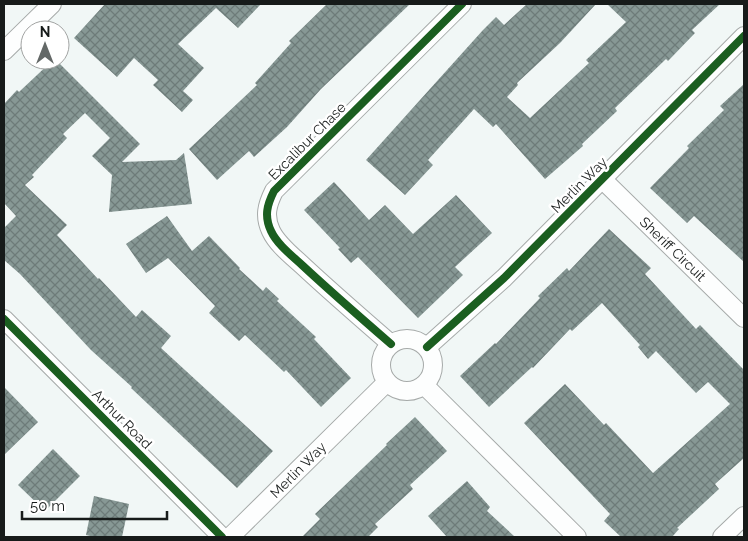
<svg xmlns="http://www.w3.org/2000/svg" width="748" height="541" font-family="Raleway,sans-serif">
<style>
.building{fill:url(#building-cross-hatch)}
.lines{fill:none;stroke-linecap:round;stroke-linejoin:round}
.minor-casing{stroke:#a6aaa9;stroke-width:20}
.minor{stroke:#fdfefe;stroke-width:18}
.cycleway-casing{stroke:#fff;stroke-width:11}
.cycleway{stroke:#1b5e20;stroke-width:8}
.labels{text-anchor:middle;dominant-baseline:central;stroke-width:5;stroke-linejoin:round;paint-order:stroke}
.street-label{font-size:14px;fill:#171b1a;stroke:#fff}
</style>
<defs>
<pattern id="building-cross-hatch" width="8" height="8" patternUnits="userSpaceOnUse" patternTransform="scale(1.25)"><rect width="8" height="8" fill="#879895"/><path d="M0 0l8 8M0 8l8-8" fill="none" stroke="#6d7b79"/></pattern>
</defs>
<rect width="100%" height="100%" fill="#f1f7f6"/>
<g class="building">
<path d="M 105,4 L 261,4 L 238,28 L 216,8 L 178,44 L 204,68 L 183,91 L 193,100 L 182,112 L 153,85 L 158,80 L 134,58 L 117,77 L 74,38 Z"/>
<path d="M 327,4 L 410,4 L 321,89 L 287,127 L 254,157 L 249,151 L 217,180 L 189,149 L 257,85 L 255,83 L 291,43 L 289,41 Z"/>
<path d="M 527,4 L 596,4 L 560,43 L 517,83 L 518,85 L 507,97 L 530,118 L 589,63 L 586,60 L 626,22 L 607,4 L 720,4 L 692,30 L 695,33 L 668,61 L 666,59 L 615,108 L 617,111 L 582,144 L 583,146 L 545,179 L 496,124 L 493,127 L 474,109 L 428,160 L 433,165 L 405,195 L 366,160 L 483,30 L 496,17 L 504,25 Z"/>
<path d="M 53,60 L 56,60 L 140,144 L 122,162 L 176,160 L 184,153 L 192,204 L 109,212 L 112,175 L 92,156 L 110,138 L 85,113 L 63,134 L 67,138 L 32,175 L 34,177 L 25,185 L 67,225 L 57,235 L 98,279 L 99,278 L 136,317 L 142,310 L 171,336 L 161,348 L 273,451 L 237,488 L 131,388 L 132,387 L 91,350 L 20,274 L 4,260 L 4,228 L 16,216 L 4,203 L 4,104 L 17,90 L 19,92 Z"/>
<path d="M 744,84 L 744,262 L 694,216 L 687,223 L 650,188 L 689,148 L 687,146 L 724,110 L 720,106 Z"/>
<path d="M 334,182 L 369,220 L 385,205 L 413,234 L 456,195 L 492,233 L 455,267 L 463,275 L 418,318 L 358,257 L 351,263 L 338,249 L 340,248 L 304,210 Z"/>
<path d="M 167,216 L 192,251 L 209,236 L 240,268 L 239,269 L 263,291 L 266,287 L 279,299 L 277,301 L 316,337 L 314,339 L 351,378 L 321,407 L 286,370 L 284,372 L 245,335 L 239,341 L 209,313 L 215,306 L 168,258 L 146,273 L 126,244 Z"/>
<path d="M 609,229 L 651,268 L 645,274 L 696,329 L 700,325 L 744,370 L 744,458 L 715,484 L 719,489 L 677,528 L 679,529 L 672,537 L 621,537 L 604,521 L 610,514 L 524,423 L 565,384 L 604,425 L 606,423 L 653,473 L 730,404 L 708,382 L 696,393 L 656,351 L 648,359 L 638,347 L 640,345 L 602,303 L 572,331 L 570,329 L 533,368 L 532,367 L 489,407 L 460,376 L 495,343 L 496,344 L 540,298 L 538,296 L 567,268 L 569,271 Z"/>
<path d="M 4,387 L 38,422 L 4,455 Z"/>
<path d="M 415,417 L 447,451 L 410,485 L 413,489 L 375,524 L 378,527 L 368,537 L 302,537 L 320,519 L 315,514 L 387,445 L 386,444 Z"/>
<path d="M 53,449 L 80,476 L 45,511 L 18,485 Z"/>
<path d="M 467,481 L 490,507 L 487,511 L 515,537 L 447,537 L 428,516 Z"/>
<path d="M 94,496 L 129,504 L 122,537 L 94,537 L 86,535 Z"/>
</g>
<g class="lines">
<g class="minor-casing">
<g id="minor">
<path d="M 4,51 L 52,4"/>
<path d="M 602,179 L 744,318"/>
<path d="M 4,319 L 222,537"/>
<circle cx="407" cy="365" r="26"/>
<path d="M 391,344 C 361,318 331,292 302,265 C 291,255 277,244 271,231 C 264,216 267,205 274,191 L 462,4"/>
<path d="M 427,347 L 504,278 L 744,36"/>
<path d="M 424,385 L 577,537"/>
<path d="M 230,537 L 387,382"/>
<path d="M 722,537 L 744,516"/>
</g>
</g>
<use href="#minor" class="minor"/>
<g class="cycleway-casing">
<g id="cycleway">
<path d="M 4,319 L 222,537"/>
<path d="M 391,344 C 361,318 331,292 302,265 C 291,255 277,244 271,231 C 264,216 267,205 274,191 L 462,4"/>
<path d="M 427,347 L 504,278 L 744,36"/>
</g>
</g>
<use href="#cycleway" class="cycleway"/>
</g>
<g class="labels">
<g class="street-label">
<text transform="translate(307 141) rotate(-45)">Excalibur Chase</text>
<text transform="translate(579 185) rotate(-45)">Merlin Way</text>
<text transform="translate(673 249) rotate(44)">Sheriff Circuit</text>
<text transform="translate(122 419) rotate(45)">Arthur Road</text>
<text transform="translate(298 470) rotate(-45)">Merlin Way</text>
</g>
</g>
<rect width="748" height="541" fill="none" stroke="#171b1a" stroke-width="10"/>
<g transform="translate(45 45)"><circle r="24" fill="#ffffff" stroke="#a2a4a3"/>
<path d="M0-4L9 19L0 12L-9 19Z" fill="#636867"/>
<text y="-8" font-size="14" font-weight="bold" text-anchor="middle" fill="#171b1a">N</text>
</g>
<path d="M22 511v8h145v-8" fill="none" stroke="#171b1a" stroke-width="2.5"/>
<text x="30" y="511" font-size="15" fill="#171b1a" stroke="#ffffff" stroke-width="4" paint-order="stroke">50 m</text>
</svg>
